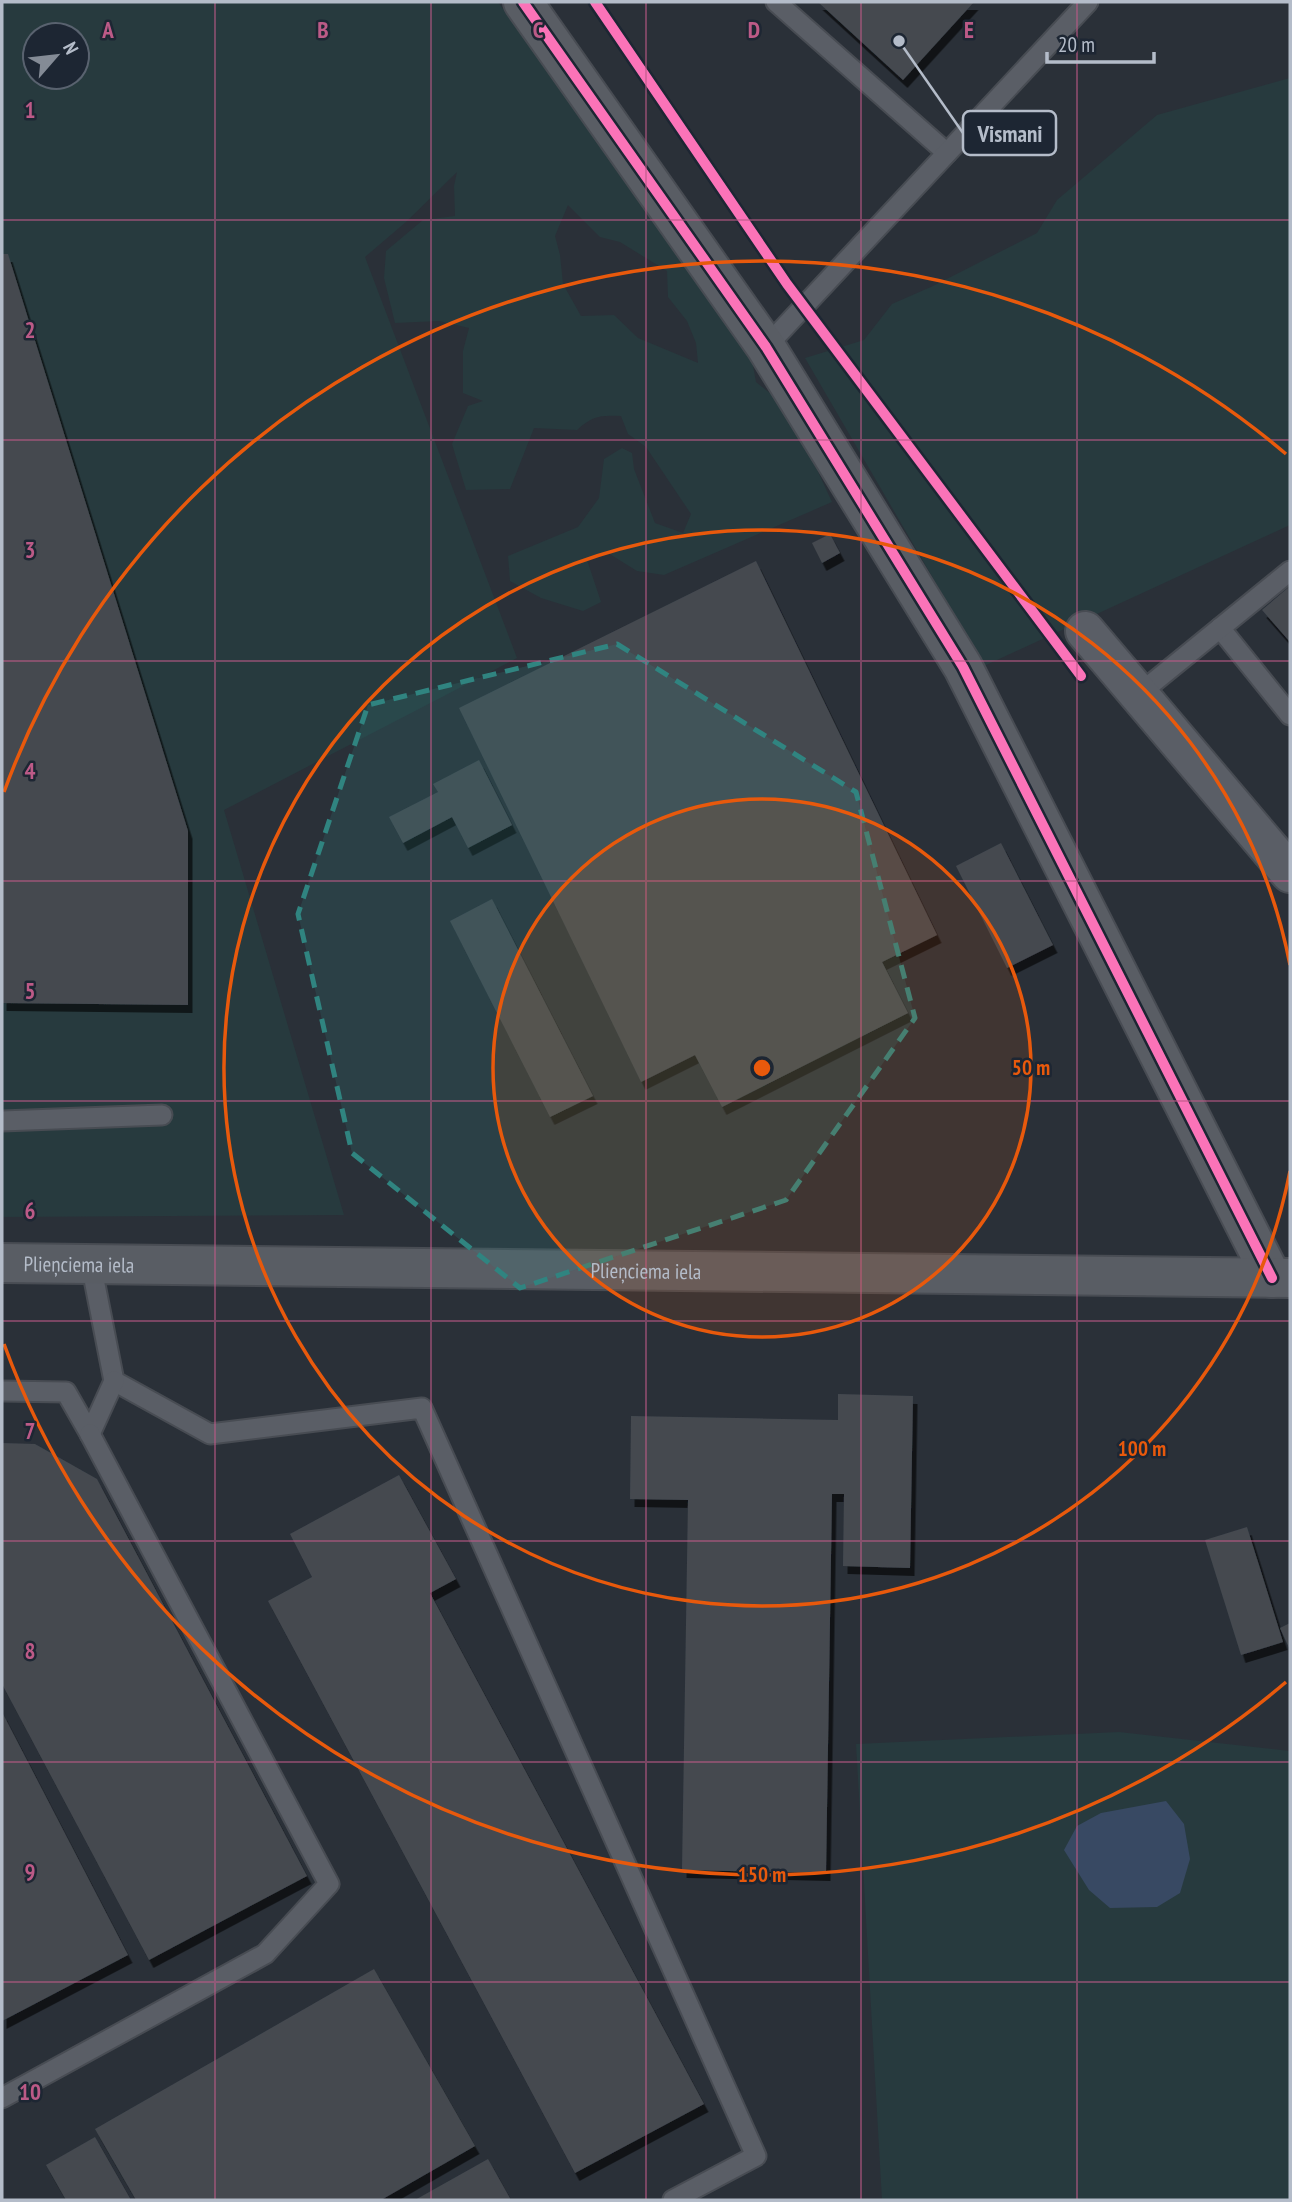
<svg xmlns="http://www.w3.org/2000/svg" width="1292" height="2202" font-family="'PT Sans Narrow',sans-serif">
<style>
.green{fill:#273a3e;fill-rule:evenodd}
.water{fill:#384963}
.building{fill:#444950;filter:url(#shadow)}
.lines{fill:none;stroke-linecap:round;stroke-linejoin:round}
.lane-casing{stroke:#484c53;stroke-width:23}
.street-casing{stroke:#484c53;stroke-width:42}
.secondary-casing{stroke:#484c53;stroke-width:42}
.lane{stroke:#5a5e66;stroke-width:19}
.street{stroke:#5a5e66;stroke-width:38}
.secondary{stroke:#595d64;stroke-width:38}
.cycleway-casing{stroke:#1d2633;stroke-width:15}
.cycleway{stroke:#fb73b8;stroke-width:10}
.marked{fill:#308480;fill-opacity:0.2;stroke:#308480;stroke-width:5;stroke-dasharray:14 9;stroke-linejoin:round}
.grid{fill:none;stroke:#bc5a87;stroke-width:2;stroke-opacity:0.55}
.ring{fill:none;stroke:#e8590c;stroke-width:3.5}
.labels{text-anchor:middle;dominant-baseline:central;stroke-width:5;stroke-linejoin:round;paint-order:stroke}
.street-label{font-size:21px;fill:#b4bcc9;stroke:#1d2633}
.grid-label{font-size:23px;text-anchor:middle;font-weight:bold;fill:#bc5a87;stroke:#1d2633;stroke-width:5;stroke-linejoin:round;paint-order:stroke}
.centre{fill:#e8590c;stroke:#1d2633;stroke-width:3.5}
.ring-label{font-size:21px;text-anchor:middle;font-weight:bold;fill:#e8590c;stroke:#1d2633;stroke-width:5;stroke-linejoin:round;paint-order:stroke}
.leader{fill:none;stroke:#b4bcc9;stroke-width:2.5}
.callout-dot{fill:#b4bcc9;stroke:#1d2633;stroke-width:2.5}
.callout{fill:#1d2633;stroke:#b4bcc9;stroke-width:2.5}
.callout-label{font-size:23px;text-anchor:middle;font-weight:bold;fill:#b4bcc9}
</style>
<defs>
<filter id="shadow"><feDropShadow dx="4.5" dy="8" stdDeviation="0" flood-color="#0009"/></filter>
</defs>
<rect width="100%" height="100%" fill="#2a3038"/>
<g class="green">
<path d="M 2,2 L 498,2 L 552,77 L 581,99 L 749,344 L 756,382 L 782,403 L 807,448 L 832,502 L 664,575 L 637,571 L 608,553 L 587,560 L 601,602 L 583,611 L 541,598 L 510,581 L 508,556 L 578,527 L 599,498 L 604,459 L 622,448 L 632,453 L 634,469 L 655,523 L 683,533 L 691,514 L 646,447 L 628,434 L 621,416 C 600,415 592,416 577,430 L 534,428 L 510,489 L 466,490 L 452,444 L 468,406 L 483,401 L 463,393 L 463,351 L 469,328 L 439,321 L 395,323 L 384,278 L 386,251 L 423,220 L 455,216 L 454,186 L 457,172 L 406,222 L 365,257 L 517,658 L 224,810 L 344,1215 L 2,1217 ZM 35,35 L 77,35 L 77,77 L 35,77 ZM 568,205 L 600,237 L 620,242 L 667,271 L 668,297 L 687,321 L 696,343 L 698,363 L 638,338 L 614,315 L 581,316 L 563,284 L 560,255 L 555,236 Z"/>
<path d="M 1290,78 L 1290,525 L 984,666 L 805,358 L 864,340 L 892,304 L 933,286 L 1037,233 L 1057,200 L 1157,115 Z"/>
<path d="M 1119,1732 L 1290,1751 L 1290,2200 L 882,2200 L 856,1744 Z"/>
</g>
<path class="water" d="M 1166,1801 L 1184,1824 L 1190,1859 L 1180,1893 L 1157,1907 L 1110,1908 L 1089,1890 L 1064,1850 L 1077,1826 L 1101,1813 Z"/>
<g class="building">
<path d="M 818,2 L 974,2 L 903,80 Z"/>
<path d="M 2,254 L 8,254 L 188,831 L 188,1005 L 2,1003 Z"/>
<path d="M 830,534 L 840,553 L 822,563 L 812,543 Z"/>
<path d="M 756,561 L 937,935 L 882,962 L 908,1013 L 722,1107 L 695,1055 L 641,1082 L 459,708 Z"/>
<path d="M 1290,586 L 1290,642 L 1262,610 Z"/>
<path d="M 479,760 L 512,825 L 468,848 L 452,817 L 403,843 L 389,817 L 438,792 L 433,784 Z"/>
<path d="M 1001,843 L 1053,945 L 1007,968 L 956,866 Z"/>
<path d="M 492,899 L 593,1096 L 550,1117 L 450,921 Z"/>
<path d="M 838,1394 L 913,1396 L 910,1568 L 843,1566 L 844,1494 L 832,1494 L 826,1873 L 682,1870 L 688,1500 L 630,1499 L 631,1416 L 838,1420 Z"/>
<path d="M 2,1443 L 35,1444 L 97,1479 L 307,1876 L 149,1960 L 2,1684 Z"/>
<path d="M 399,1475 L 456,1579 L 430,1593 L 704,2104 L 575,2173 L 268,1601 L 312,1577 L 290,1534 Z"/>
<path d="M 1247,1527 L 1283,1642 L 1241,1655 L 1205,1540 Z"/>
<path d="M 1290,1623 L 1290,1650 L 1280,1628 Z"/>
<path d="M 2,1712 L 128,1955 L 2,2021 Z"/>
<path d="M 374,1969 L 475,2146 L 381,2200 L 136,2200 L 95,2129 Z"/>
<path d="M 95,2137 L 131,2200 L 66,2200 L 46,2165 Z"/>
<path d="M 488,2159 L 511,2200 L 415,2200 Z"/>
</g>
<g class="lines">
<g class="lane-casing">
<g id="lane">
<path d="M 776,2 L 947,153"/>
<path d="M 766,347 L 1088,2"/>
<path d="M 1220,628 L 1290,715"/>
<path d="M 1139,694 L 1290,571"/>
<path d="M 2,1121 L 162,1115"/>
<path d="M 91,1264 L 114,1381 L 210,1434 L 422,1408 L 756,2156 L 673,2200"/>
<path d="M 2,1391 L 66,1392 L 90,1434 L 114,1381"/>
<path d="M 2,2098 L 265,1954 L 329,1884 L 90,1434"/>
</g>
</g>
<g class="street-casing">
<path id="street" d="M 1085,631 L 1290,873"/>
</g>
<g class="secondary-casing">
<g id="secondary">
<path d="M 523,2 L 766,347 L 963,667 L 1272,1278"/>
<path id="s1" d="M 2,1263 L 1290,1278"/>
</g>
</g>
<use href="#lane" class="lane"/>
<use href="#street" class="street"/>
<use href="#secondary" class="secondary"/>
<g class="cycleway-casing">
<g id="cycleway">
<path d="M 523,2 L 766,347 L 963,667 L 1272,1278"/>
<path d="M 595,2 L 787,284 L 1081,676"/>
</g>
</g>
<use href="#cycleway" class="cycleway"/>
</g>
<path class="marked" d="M 617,644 L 856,792 L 915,1018 L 786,1200 L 520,1288 L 352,1153 L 298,914 L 368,705 Z"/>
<path class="grid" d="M 215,2 L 215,2200M 431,2 L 431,2200M 646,2 L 646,2200M 861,2 L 861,2200M 1077,2 L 1077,2200M 2,220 L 1290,220M 2,440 L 1290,440M 2,661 L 1290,661M 2,881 L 1290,881M 2,1101 L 1290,1101M 2,1321 L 1290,1321M 2,1541 L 1290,1541M 2,1762 L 1290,1762M 2,1982 L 1290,1982"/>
<circle cx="762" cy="1068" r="269" fill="#e8590c" fill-opacity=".12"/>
<g class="ring">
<circle cx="762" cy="1068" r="269"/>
<path d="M1290 1171A538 538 0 1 1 1290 965"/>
<path d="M1286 1682A807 807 0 0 1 4 1344M4 792A807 807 0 0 1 1286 454"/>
</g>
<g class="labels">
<g class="street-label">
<text stroke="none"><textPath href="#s1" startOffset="77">Plieņciema iela</textPath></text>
<text stroke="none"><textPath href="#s1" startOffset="644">Plieņciema iela</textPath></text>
</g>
</g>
<g class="grid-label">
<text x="108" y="38">A</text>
<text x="323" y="38">B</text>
<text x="538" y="38">C</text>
<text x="754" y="38">D</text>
<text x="969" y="38">E</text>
<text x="30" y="118">1</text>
<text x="30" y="338">2</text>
<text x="30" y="558">3</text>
<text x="30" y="779">4</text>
<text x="30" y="999">5</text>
<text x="30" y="1219">6</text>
<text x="30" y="1439">7</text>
<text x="30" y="1659">8</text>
<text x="30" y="1880">9</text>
<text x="30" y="2100">10</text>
</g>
<circle cx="762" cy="1068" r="10" class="centre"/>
<g class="ring-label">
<text x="1031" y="1075">50 m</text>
<text x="1142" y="1456">100 m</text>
<text x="762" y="1882">150 m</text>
</g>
<path class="leader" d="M899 41L963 133"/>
<circle class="callout-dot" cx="899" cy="41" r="7"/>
<rect class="callout" x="963" y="111" width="93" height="44" rx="7"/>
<g class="callout-label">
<text x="1010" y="142">Vismani</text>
</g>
<rect width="1292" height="2202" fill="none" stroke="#b4bcc9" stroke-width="7"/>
<g transform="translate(56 56) rotate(62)"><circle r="33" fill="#1d2633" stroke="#59626f" stroke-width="2"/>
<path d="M0-5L12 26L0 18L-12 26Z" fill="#848b96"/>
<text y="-10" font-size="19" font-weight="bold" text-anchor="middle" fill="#b4bcc9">N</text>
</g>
<path d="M1047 52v10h107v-10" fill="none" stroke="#b4bcc9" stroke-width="3.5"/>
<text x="1058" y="52" font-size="21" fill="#b4bcc9" stroke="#1d2633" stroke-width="5" paint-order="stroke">20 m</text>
</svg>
